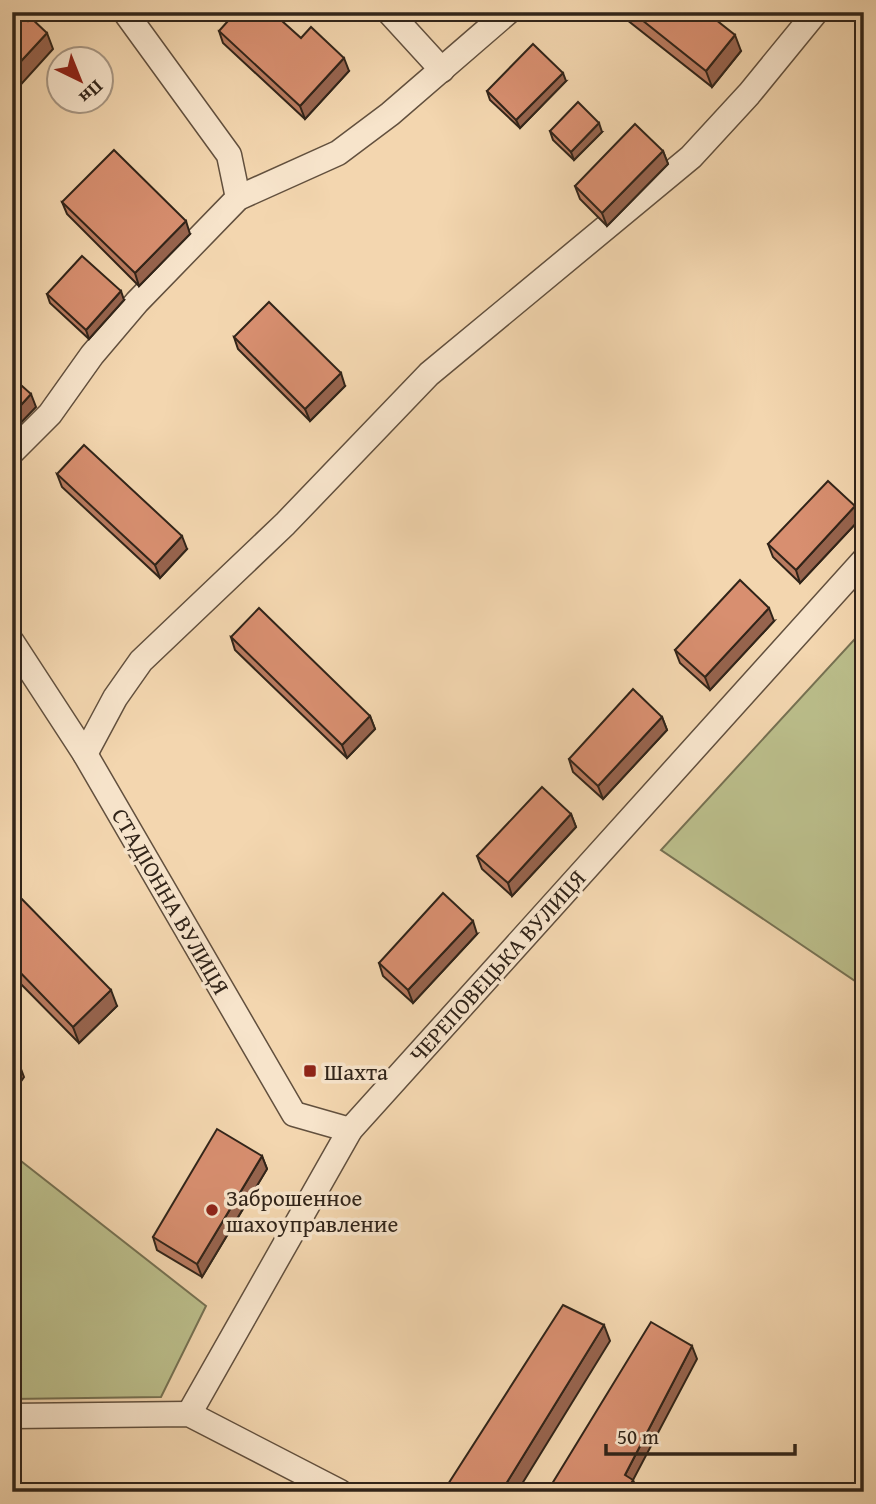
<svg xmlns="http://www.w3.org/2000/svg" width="876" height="1504" font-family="'Gentium Book Plus',serif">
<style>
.green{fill:#bbbe8b;stroke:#767152;stroke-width:2}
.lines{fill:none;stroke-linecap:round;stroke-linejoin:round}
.minor-casing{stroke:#62503e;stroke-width:27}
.minor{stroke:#f7e4cb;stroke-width:24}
.wall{fill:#ba7b60;stroke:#312419;stroke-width:2}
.shaded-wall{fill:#97644e;stroke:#312419;stroke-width:2}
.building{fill:#d88f70;stroke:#312419;stroke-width:2}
.poi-dot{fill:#8f2418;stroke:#f7e4cb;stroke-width:2.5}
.labels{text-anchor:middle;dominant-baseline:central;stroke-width:7;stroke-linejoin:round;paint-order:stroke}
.street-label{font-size:23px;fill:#312419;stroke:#f7e4cb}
.poi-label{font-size:23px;fill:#312419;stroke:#f7e4cb;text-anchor:start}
</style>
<rect width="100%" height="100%" fill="#f3d6af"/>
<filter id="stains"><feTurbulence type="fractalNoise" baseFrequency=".00286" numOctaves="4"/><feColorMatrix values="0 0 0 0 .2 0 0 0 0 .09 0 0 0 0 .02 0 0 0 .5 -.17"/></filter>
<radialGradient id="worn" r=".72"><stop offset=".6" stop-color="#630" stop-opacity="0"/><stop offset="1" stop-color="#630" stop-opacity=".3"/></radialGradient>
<g class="green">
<path d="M 864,629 L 864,987 L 661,850 Z"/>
<path d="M 12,1154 L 206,1306 L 161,1397 L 12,1399 Z"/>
</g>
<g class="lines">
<g class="minor-casing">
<g id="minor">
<path d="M 125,12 L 229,155 L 238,198"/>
<path d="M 389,12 L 442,70"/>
<path d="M 12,452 L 50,414 L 92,355 L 137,302 L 238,198 L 338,153 L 390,114 L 508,12"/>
<path d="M 12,642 L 85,754 L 294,1114 L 350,1130"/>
<path d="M 85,754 L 115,698 L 141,661 L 285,524 L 429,374 L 691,157 L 749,94 L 816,12"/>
<path d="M 189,1414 L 350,1130 L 864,560"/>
<path d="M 12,1416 L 189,1414 L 340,1492"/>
</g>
</g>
<use href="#minor" class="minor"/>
</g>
<g class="wall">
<path d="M 617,12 L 706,12 L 741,51 L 712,87 Z"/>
<path d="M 219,31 L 301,38 L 349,71 L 305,119 L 223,43 Z"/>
<path d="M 566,81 L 520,128 L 490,100 L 487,91 Z"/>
<path d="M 550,131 L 602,132 L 574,160 L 553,140 Z"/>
<path d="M 663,151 L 668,164 L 607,226 L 580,199 L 575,186 Z"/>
<path d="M 62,202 L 190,234 L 139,286 L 67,214 Z"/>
<path d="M 47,294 L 124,300 L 89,339 L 50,303 Z"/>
<path d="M 234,337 L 345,386 L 310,421 L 238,349 Z"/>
<path d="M 57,474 L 187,549 L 160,578 L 62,487 Z"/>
<path d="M 860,519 L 800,583 L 773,557 L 768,544 Z"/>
<path d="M 774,621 L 710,690 L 680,663 L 675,650 Z"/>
<path d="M 231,637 L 370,716 L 375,729 L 347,758 L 235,650 Z"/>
<path d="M 662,717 L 667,730 L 603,799 L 573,772 L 569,759 Z"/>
<path d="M 571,814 L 576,827 L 512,896 L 482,869 L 477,856 Z"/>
<path d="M 12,889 L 117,1006 L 79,1043 L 12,975 Z"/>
<path d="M 477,934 L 413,1003 L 383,976 L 379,963 Z"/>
<path d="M 262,1156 L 267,1169 L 202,1277 L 157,1250 L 153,1237 Z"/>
</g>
<g class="shaded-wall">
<path d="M 47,33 L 53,49 L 15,91 L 12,85 L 12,71 Z"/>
<path d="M 735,35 L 741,51 L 712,87 L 706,71 Z"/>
<path d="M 344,58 L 349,71 L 305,119 L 300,106 Z"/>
<path d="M 563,73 L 566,81 L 520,128 L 516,120 Z"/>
<path d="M 599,123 L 602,132 L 574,160 L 571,152 Z"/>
<path d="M 663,151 L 668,164 L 607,226 L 602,213 Z"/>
<path d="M 186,221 L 190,234 L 139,286 L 135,273 Z"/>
<path d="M 121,291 L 124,300 L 89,339 L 86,330 Z"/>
<path d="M 341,373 L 345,386 L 310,421 L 305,409 Z"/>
<path d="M 31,394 L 36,407 L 12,432 L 12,415 Z"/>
<path d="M 855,506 L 860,519 L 800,583 L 796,570 Z"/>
<path d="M 182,536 L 187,549 L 160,578 L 155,565 Z"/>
<path d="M 769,608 L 774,621 L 710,690 L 705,677 Z"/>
<path d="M 370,716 L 375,729 L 347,758 L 342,745 Z"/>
<path d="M 662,717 L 667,730 L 603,799 L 598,786 Z"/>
<path d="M 571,814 L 576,827 L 512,896 L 508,883 Z"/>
<path d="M 473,921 L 477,934 L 413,1003 L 408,990 Z"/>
<path d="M 111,990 L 117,1006 L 79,1043 L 73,1027 Z"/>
<path d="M 18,1061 L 24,1077 L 12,1094 L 12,1069 Z"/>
<path d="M 262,1156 L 267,1169 L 202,1277 L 197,1264 Z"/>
<path d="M 604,1325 L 610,1341 L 517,1492 L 501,1492 Z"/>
<path d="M 692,1346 L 697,1359 L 633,1480 L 638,1492 L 627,1492 L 625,1475 Z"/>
</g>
<g class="building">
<path d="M 12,12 L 19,12 L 28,21 L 31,18 L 47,33 L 12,71 Z"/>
<path d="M 236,12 L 272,12 L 301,38 L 311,27 L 344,58 L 300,106 L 219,31 Z"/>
<path d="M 632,12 L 706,12 L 735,35 L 706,71 Z"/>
<path d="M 533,44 L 563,73 L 516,120 L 487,91 Z"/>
<path d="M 578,102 L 599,123 L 571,152 L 550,131 Z"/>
<path d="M 635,124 L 663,151 L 602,213 L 575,186 Z"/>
<path d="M 114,150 L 186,221 L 135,273 L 62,202 Z"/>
<path d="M 82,256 L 121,291 L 86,330 L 47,294 Z"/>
<path d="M 269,302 L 341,373 L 305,409 L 234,337 Z"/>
<path d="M 12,377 L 31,394 L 12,415 Z"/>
<path d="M 84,445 L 182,536 L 155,565 L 57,474 Z"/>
<path d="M 828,481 L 855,506 L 796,570 L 768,544 Z"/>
<path d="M 740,580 L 769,608 L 705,677 L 675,650 Z"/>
<path d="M 259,608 L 370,716 L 342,745 L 231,637 Z"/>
<path d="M 633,689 L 662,717 L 598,786 L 569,759 Z"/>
<path d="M 542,787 L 571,814 L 508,883 L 477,856 Z"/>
<path d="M 12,889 L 111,990 L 73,1027 L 12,964 Z"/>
<path d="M 443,893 L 473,921 L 408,990 L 379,963 Z"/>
<path d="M 12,1055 L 18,1061 L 12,1069 Z"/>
<path d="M 217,1129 L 262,1156 L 197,1264 L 153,1237 Z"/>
<path d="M 563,1305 L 604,1325 L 501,1492 L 443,1492 Z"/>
<path d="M 651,1322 L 692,1346 L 625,1475 L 633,1480 L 627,1492 L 547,1492 Z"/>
</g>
<g class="poi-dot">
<rect x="303" y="1064" width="14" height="14" rx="3.5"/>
<circle cx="212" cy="1210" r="7"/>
</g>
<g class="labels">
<g class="street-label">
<text transform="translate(171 901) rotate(60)">СТАДІОННА ВУЛИЦЯ</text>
<text transform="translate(497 966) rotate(-48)">ЧЕРЕПОВЕЦЬКА ВУЛИЦЯ</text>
</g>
<g class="poi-label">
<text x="324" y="1071">Шахта</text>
<text x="226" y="1197">Заброшенное<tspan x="226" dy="26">шахоуправление</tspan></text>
</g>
</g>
<rect width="876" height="1504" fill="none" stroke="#f3d6af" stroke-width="42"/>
<rect x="14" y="14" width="848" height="1476" fill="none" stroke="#312419" stroke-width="3.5"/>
<rect x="21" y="21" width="834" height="1462" fill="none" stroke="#312419" stroke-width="2"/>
<g transform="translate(80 80) rotate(137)"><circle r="33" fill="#f7e4cb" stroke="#a89784" stroke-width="2"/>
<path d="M0-5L12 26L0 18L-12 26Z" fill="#8f2418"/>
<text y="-10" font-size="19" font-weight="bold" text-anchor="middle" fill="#312419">Пн</text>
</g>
<path d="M606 1444v10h189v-10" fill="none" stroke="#312419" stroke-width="3.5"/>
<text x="617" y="1444" font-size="21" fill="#312419" stroke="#f7e4cb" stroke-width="5" paint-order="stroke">50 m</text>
<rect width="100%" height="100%" filter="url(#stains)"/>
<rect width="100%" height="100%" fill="url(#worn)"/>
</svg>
